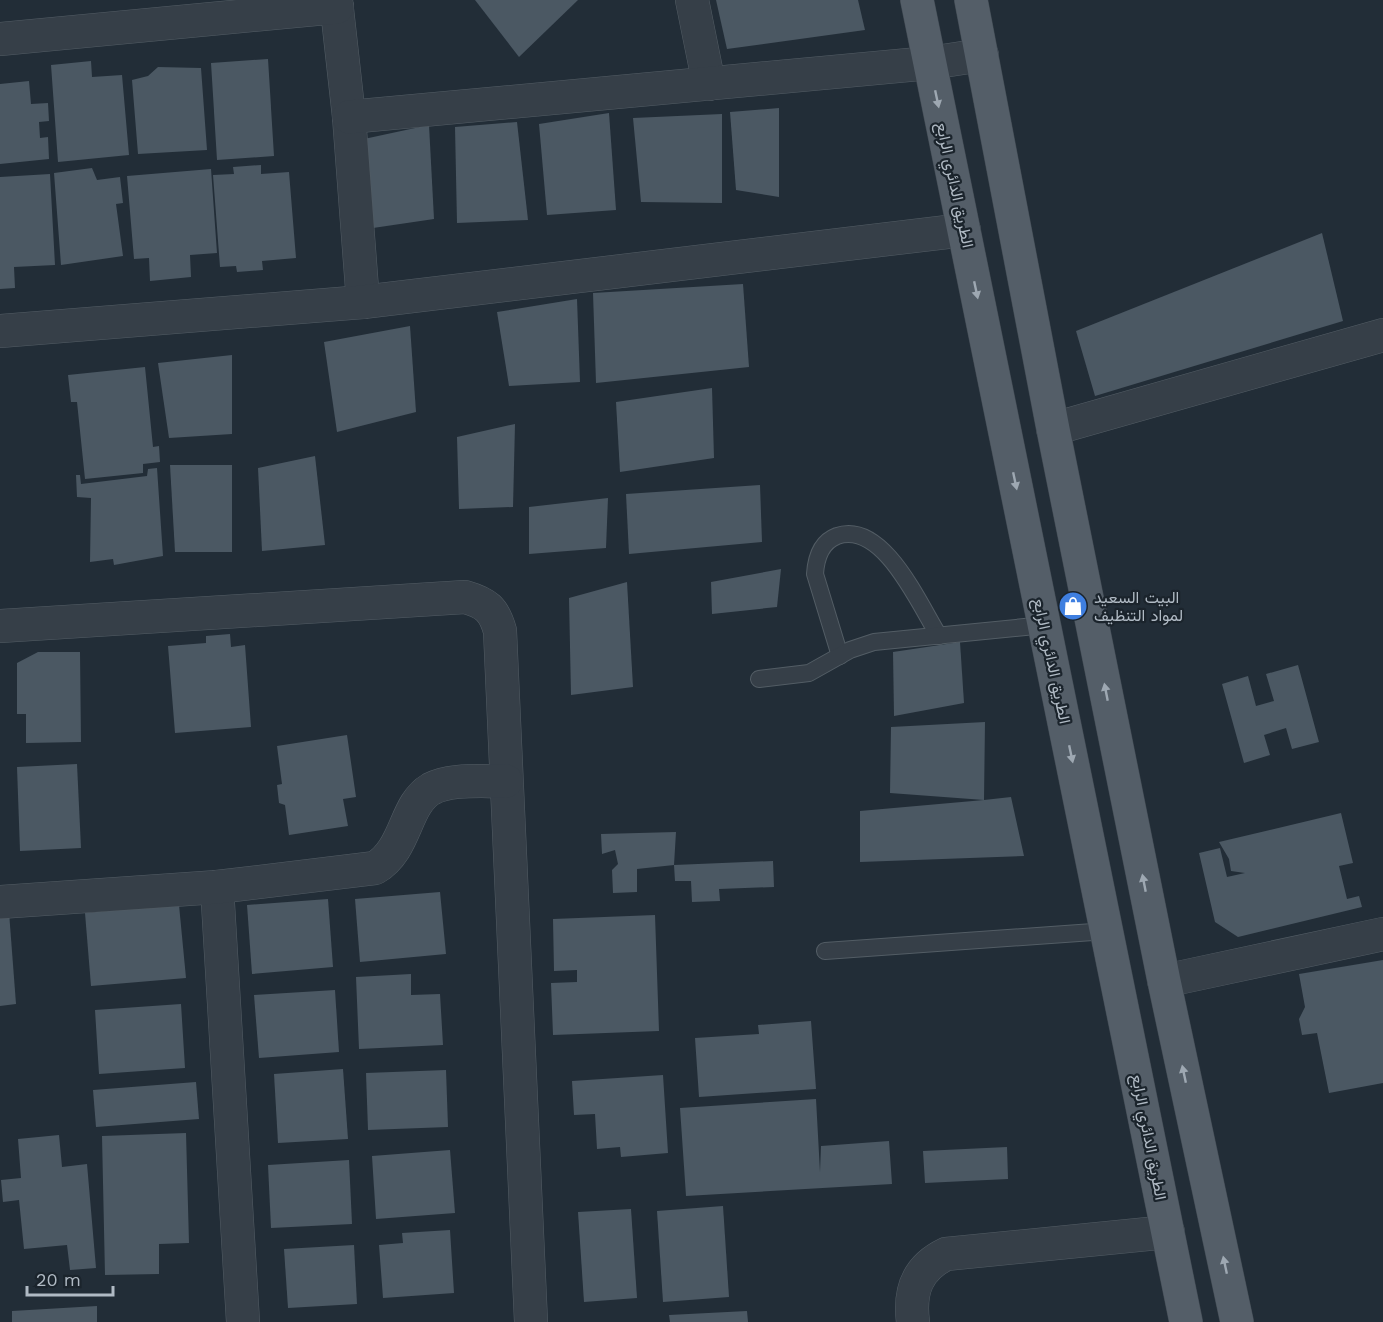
<svg xmlns="http://www.w3.org/2000/svg" width="1383" height="1322" font-family="'Work Sans',Vazirmatn,sans-serif">
<style>
.building{fill:#4b5863}
.lines{fill:none;stroke-linecap:round;stroke-linejoin:round}
.service-casing{stroke:#535d65;stroke-width:18}
.minor-casing{stroke:#535d65;stroke-width:34}
.primary-casing{stroke:#3f4851;stroke-width:34}
.service{stroke:#363f48;stroke-width:16}
.minor{stroke:#363f48;stroke-width:33}
.primary{stroke:#545e68;stroke-width:33}
.oneway{fill:#9ea8b2}
.labels{text-anchor:middle;dominant-baseline:central;stroke-width:4.5;stroke-linejoin:round;paint-order:stroke}
.street-label{font-size:16px;fill:#b0bac4;stroke:#1b242c}
.poi-label{font-size:16px;fill:#b0bac4;stroke:#1b242c;text-anchor:start}
</style>
<rect width="100%" height="100%" fill="#222d37"/>
<g class="building">
<path d="M 475,0 L 578,0 L 519,57 Z"/>
<path d="M 716,0 L 858,0 L 865,30 L 727,49 Z"/>
<path d="M 268,59 L 274,156 L 217,160 L 211,63 Z"/>
<path d="M 91,61 L 92,77 L 122,75 L 129,155 L 58,162 L 51,65 Z"/>
<path d="M 158,67 L 201,68 L 207,150 L 138,154 L 132,80 L 148,76 Z"/>
<path d="M 29,81 L 31,104 L 48,103 L 49,121 L 39,122 L 40,138 L 48,137 L 49,159 L 0,164 L 0,84 Z"/>
<path d="M 779,108 L 779,197 L 736,190 L 730,112 Z"/>
<path d="M 609,113 L 616,210 L 547,215 L 539,124 Z"/>
<path d="M 722,114 L 722,203 L 641,202 L 633,118 Z"/>
<path d="M 517,122 L 528,220 L 457,223 L 455,127 Z"/>
<path d="M 429,125 L 434,219 L 373,228 L 364,139 Z"/>
<path d="M 261,165 L 261,174 L 289,172 L 296,258 L 262,261 L 263,270 L 237,272 L 236,266 L 220,267 L 213,175 L 234,174 L 233,167 Z"/>
<path d="M 92,168 L 97,180 L 120,177 L 123,203 L 116,204 L 123,256 L 61,265 L 54,173 Z"/>
<path d="M 211,169 L 217,253 L 190,255 L 191,277 L 150,281 L 149,258 L 134,259 L 127,176 Z"/>
<path d="M 50,174 L 55,265 L 14,267 L 15,288 L 0,289 L 0,177 Z"/>
<path d="M 1322,233 L 1343,321 L 1095,396 L 1076,331 Z"/>
<path d="M 743,284 L 749,367 L 596,383 L 593,293 Z"/>
<path d="M 577,299 L 580,382 L 509,386 L 497,312 Z"/>
<path d="M 410,326 L 416,412 L 337,432 L 324,342 Z"/>
<path d="M 232,355 L 232,434 L 169,438 L 158,363 Z"/>
<path d="M 145,367 L 153,447 L 159,446 L 160,462 L 143,464 L 143,473 L 85,479 L 77,402 L 71,402 L 68,375 Z"/>
<path d="M 712,388 L 714,458 L 620,472 L 616,402 Z"/>
<path d="M 515,424 L 513,507 L 459,509 L 457,437 Z"/>
<path d="M 315,456 L 325,545 L 262,551 L 258,468 Z"/>
<path d="M 170,465 L 232,465 L 232,552 L 175,552 Z"/>
<path d="M 157,468 L 163,556 L 114,565 L 113,559 L 90,562 L 91,498 L 77,497 L 76,475 L 80,475 L 81,484 L 147,476 L 148,469 Z"/>
<path d="M 760,485 L 762,542 L 629,554 L 626,494 Z"/>
<path d="M 608,498 L 606,548 L 529,554 L 529,507 Z"/>
<path d="M 781,569 L 777,607 L 712,614 L 711,582 Z"/>
<path d="M 627,582 L 633,687 L 571,695 L 569,598 Z"/>
<path d="M 230,634 L 231,647 L 245,645 L 251,727 L 175,733 L 168,646 L 206,643 L 206,636 Z"/>
<path d="M 960,642 L 964,703 L 894,716 L 893,652 Z"/>
<path d="M 38,652 L 80,652 L 81,742 L 26,743 L 26,714 L 17,714 L 17,663 Z"/>
<path d="M 1298,665 L 1319,742 L 1292,749 L 1286,728 L 1264,735 L 1270,755 L 1244,763 L 1222,684 L 1248,676 L 1256,706 L 1274,701 L 1266,674 Z"/>
<path d="M 985,722 L 984,800 L 1011,797 L 1024,856 L 860,862 L 860,811 L 984,800 L 890,793 L 891,727 Z"/>
<path d="M 347,735 L 356,797 L 343,799 L 348,826 L 289,835 L 285,805 L 279,803 L 277,785 L 282,784 L 277,746 Z"/>
<path d="M 77,764 L 81,848 L 20,851 L 17,767 Z"/>
<path d="M 1341,813 L 1353,863 L 1339,866 L 1347,899 L 1359,896 L 1362,907 L 1238,937 L 1215,922 L 1199,853 L 1220,848 L 1227,877 L 1245,873 L 1231,871 L 1229,859 L 1219,842 Z"/>
<path d="M 676,832 L 674,865 L 773,861 L 774,887 L 719,889 L 720,901 L 692,902 L 691,881 L 675,881 L 674,865 L 637,869 L 637,892 L 613,893 L 612,870 L 618,864 L 615,850 L 602,854 L 601,834 Z"/>
<path d="M 440,892 L 446,954 L 360,962 L 355,899 Z"/>
<path d="M 328,899 L 333,967 L 252,974 L 247,905 Z"/>
<path d="M 179,905 L 186,978 L 91,986 L 85,913 Z"/>
<path d="M 9,912 L 16,1004 L 0,1006 L 0,913 Z"/>
<path d="M 655,915 L 659,1031 L 553,1035 L 551,983 L 577,982 L 577,970 L 554,971 L 553,919 Z"/>
<path d="M 1383,960 L 1383,1083 L 1329,1093 L 1317,1033 L 1302,1035 L 1299,1019 L 1305,1007 L 1299,974 Z"/>
<path d="M 411,974 L 411,995 L 440,994 L 443,1045 L 359,1049 L 356,977 Z"/>
<path d="M 335,990 L 339,1052 L 259,1058 L 254,995 Z"/>
<path d="M 181,1004 L 185,1068 L 99,1074 L 95,1010 Z"/>
<path d="M 811,1021 L 816,1089 L 699,1097 L 695,1038 L 759,1034 L 758,1025 Z"/>
<path d="M 343,1069 L 348,1139 L 278,1143 L 274,1074 Z"/>
<path d="M 446,1070 L 448,1127 L 368,1130 L 366,1073 Z"/>
<path d="M 663,1075 L 668,1153 L 621,1157 L 620,1147 L 597,1149 L 595,1114 L 574,1115 L 572,1081 Z"/>
<path d="M 196,1082 L 199,1119 L 96,1127 L 93,1090 Z"/>
<path d="M 816,1099 L 820,1172 L 821,1146 L 889,1141 L 892,1184 L 686,1196 L 680,1108 Z"/>
<path d="M 186,1133 L 189,1243 L 159,1244 L 159,1274 L 105,1275 L 102,1136 Z"/>
<path d="M 59,1135 L 62,1167 L 87,1164 L 96,1268 L 70,1270 L 67,1245 L 24,1249 L 19,1200 L 3,1202 L 1,1180 L 21,1178 L 18,1139 Z"/>
<path d="M 1007,1147 L 1008,1179 L 925,1183 L 923,1151 Z"/>
<path d="M 450,1150 L 455,1213 L 376,1219 L 372,1156 Z"/>
<path d="M 349,1160 L 352,1224 L 271,1228 L 268,1165 Z"/>
<path d="M 723,1206 L 729,1297 L 663,1302 L 657,1211 Z"/>
<path d="M 631,1209 L 637,1298 L 584,1302 L 578,1212 Z"/>
<path d="M 450,1230 L 454,1293 L 383,1298 L 379,1245 L 403,1243 L 402,1233 Z"/>
<path d="M 354,1245 L 357,1304 L 288,1308 L 284,1249 Z"/>
<path d="M 97,1306 L 97,1322 L 12,1322 L 12,1311 Z"/>
<path d="M 747,1311 L 748,1322 L 670,1322 L 669,1315 Z"/>
</g>
<g class="lines">
<g class="service-casing">
<g id="service">
<path d="M 840,656 L 815,574 C 816,559 821,542 837,536 C 883,520 919,604 939,636"/>
<path d="M 759,679 L 809,673 L 850,650 L 874,642 L 1045,625"/>
<path d="M 825,951 L 1107,931"/>
</g>
</g>
<g class="minor-casing">
<g id="minor">
<path d="M 336,0 L 349,117 L 363,302"/>
<path d="M 692,0 L 709,84"/>
<path d="M 0,39 L 337,7"/>
<path d="M 349,117 L 930,63 L 982,55"/>
<path d="M 0,331 L 363,302 L 964,230"/>
<path d="M 1053,429 L 1383,335"/>
<path d="M 0,626 L 465,597 C 486,603 494,609 500,631 L 531,1322"/>
<path d="M 217,887 L 243,1322"/>
<path d="M 0,902 L 217,887 L 375,868 C 407,849 404,805 431,789 C 451,778 485,782 506,781"/>
<path d="M 1164,981 L 1383,934"/>
<path d="M 913,1322 C 909,1291 917,1268 946,1254 L 1168,1232"/>
</g>
</g>
<g class="primary-casing">
<g id="primary">
<path d="M 917,0 L 1186,1322"/>
<path d="M 971,0 L 1053,429 L 1164,981 L 1237,1322"/>
</g>
</g>
<use href="#service" class="service"/>
<use href="#minor" class="minor"/>
<use href="#primary" class="primary"/>
</g>
<defs><path id="oneway-solid" d="M-6-.8H1V-3.2L6.5 0L1 3.2V.8H-6Z" transform="scale(1.5)"/></defs>
<g class="oneway">
<use href="#oneway-solid" transform="translate(937 99) rotate(78)"/>
<use href="#oneway-solid" transform="translate(976 290) rotate(78)"/>
<use href="#oneway-solid" transform="translate(1015 481) rotate(78)"/>
<use href="#oneway-solid" transform="translate(1106 692) rotate(-101)"/>
<use href="#oneway-solid" transform="translate(1071 754) rotate(78)"/>
<use href="#oneway-solid" transform="translate(1144 883) rotate(-101)"/>
<use href="#oneway-solid" transform="translate(1184 1074) rotate(-102)"/>
<use href="#oneway-solid" transform="translate(1225 1265) rotate(-102)"/>
</g>
<defs>
<g id="shop-disc" transform="scale(1.5)"><circle r="9.5" fill="#3f7fe0" stroke="#1b242c"/><path d="M-5-2.5h2.3a2.7 3.5 0 0 1 5.4 0H5L5.5 6h-11ZM-1.5-2.5h3a1.5 2.3 0 0 0-3 0Z" fill="#fff"/></g>
</defs>
<g fill-rule="evenodd">
<use href="#shop-disc" x="1073" y="606"/>
</g>
<g class="labels">
<g class="street-label">
<text transform="translate(955 185) rotate(78)">الطريق الدائري الرابع</text>
<text transform="translate(1052 661) rotate(78)">الطريق الدائري الرابع</text>
<text transform="translate(1149 1137) rotate(79)">الطريق الدائري الرابع</text>
</g>
<g class="poi-label">
<text x="1094" y="597">البيت السعيد<tspan x="1094" dy="18">لمواد التنظيف</tspan></text>
</g>
</g>
<path d="M27 1286v9h86v-9" fill="none" stroke="#b0bac4" stroke-width="3"/>
<text x="36" y="1286" font-size="18" fill="#b0bac4" stroke="#1b242c" stroke-width="4.5" paint-order="stroke">20 m</text>
</svg>
